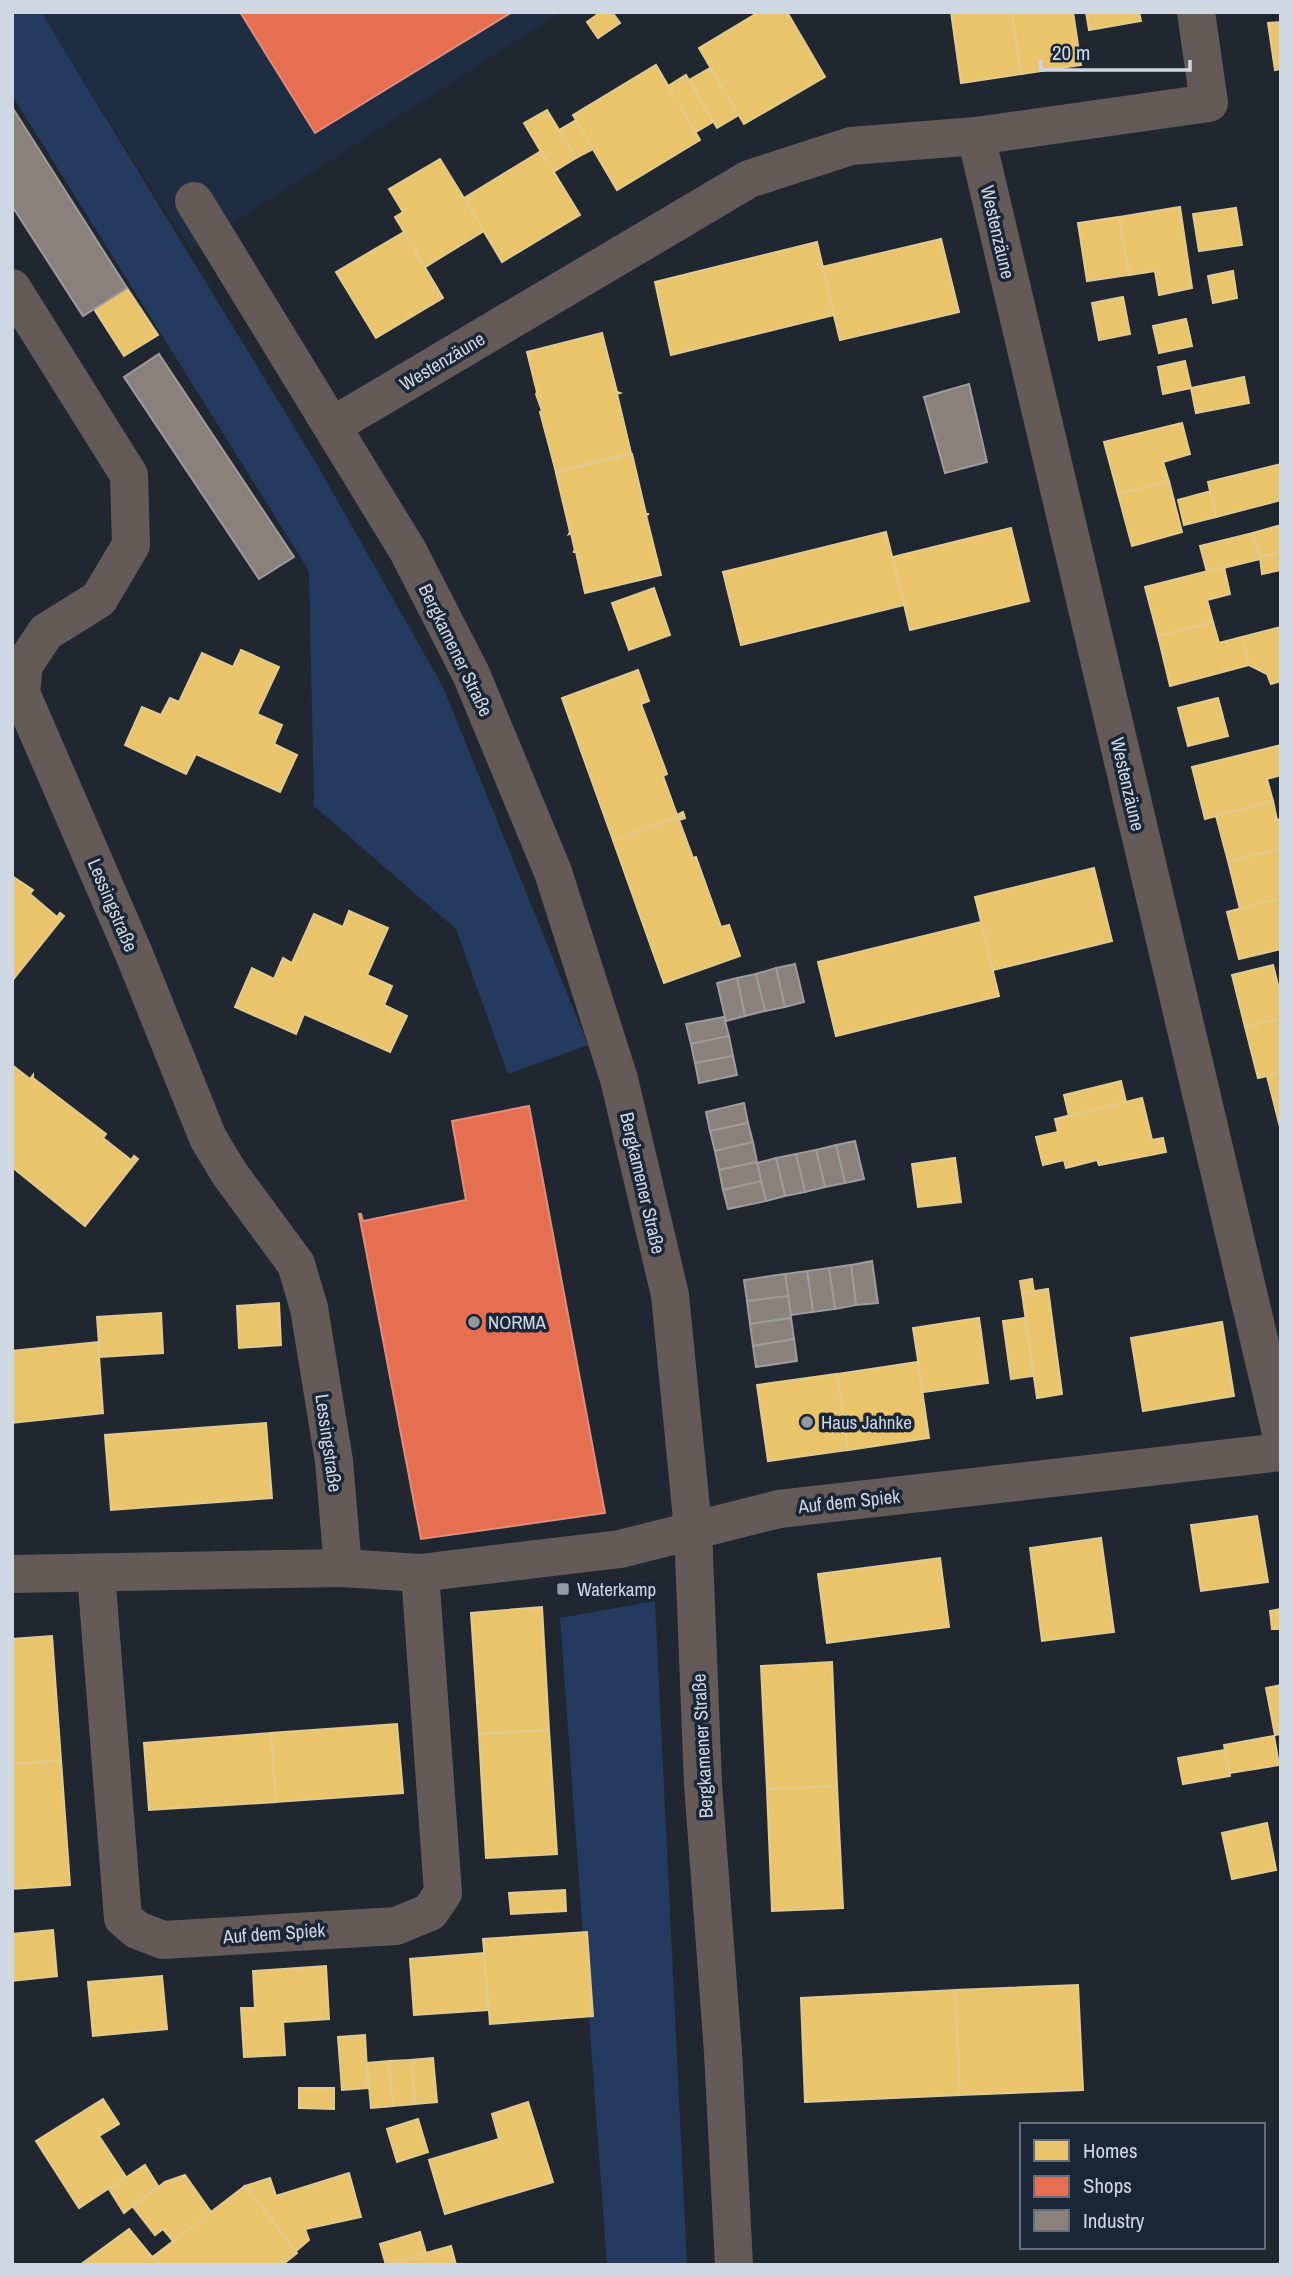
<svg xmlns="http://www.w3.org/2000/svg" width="1293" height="2277" font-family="'Archivo Narrow',sans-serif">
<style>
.built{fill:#1f2d42}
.green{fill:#243b5f}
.homes{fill:#e9c46a;stroke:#e1ca8e;stroke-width:2}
.shops{fill:#e76f51;stroke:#e08e7c;stroke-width:2}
.industry{fill:#8a817c;stroke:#9f9b9b;stroke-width:2}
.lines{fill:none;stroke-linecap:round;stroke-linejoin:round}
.street{stroke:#645b59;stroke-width:38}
.poi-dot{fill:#9299a4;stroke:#1b2637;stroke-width:2.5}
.labels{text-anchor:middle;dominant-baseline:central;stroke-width:7;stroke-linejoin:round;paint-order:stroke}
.street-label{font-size:19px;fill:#cfd7e2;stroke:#1b2637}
.poi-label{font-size:19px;fill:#cfd7e2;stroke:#1b2637;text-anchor:start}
</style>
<rect width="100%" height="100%" fill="#212731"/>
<path class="built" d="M 40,12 L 561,12 L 191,250 Z"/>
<g class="green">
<path d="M 12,12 L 41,12 L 316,463 L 443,687 L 588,1045 L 508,1074 L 456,929 L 314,806 L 309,571 L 12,95 Z"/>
<path d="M 655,1601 L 687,2265 L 607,2265 L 560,1618 Z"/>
</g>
<g class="homes">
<path d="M 601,12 L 612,12 L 620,23 L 598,38 L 587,22 Z"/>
<path d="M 759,12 L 787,12 L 825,77 L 744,124 L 699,48 Z"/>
<path d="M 951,12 L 1012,12 L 1021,74 L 961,83 Z"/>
<path d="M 1012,12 L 1073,12 L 1081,65 L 1021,74 Z"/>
<path d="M 1086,12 L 1139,12 L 1141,21 L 1089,30 Z"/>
<path d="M 1281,22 L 1281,69 L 1275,70 L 1268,23 Z"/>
<path d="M 656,65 L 700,140 L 617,190 L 573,115 Z"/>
<path d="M 710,68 L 739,115 L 717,128 L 689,80 Z"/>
<path d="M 686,75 L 713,122 L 696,132 L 668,86 Z"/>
<path d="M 547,110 L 576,158 L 553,172 L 524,123 Z"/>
<path d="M 576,120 L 593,149 L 576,158 L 559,130 Z"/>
<path d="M 541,151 L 580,215 L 502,262 L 464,198 Z"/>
<path d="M 440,159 L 484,231 L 425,267 L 395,217 L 403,212 L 389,189 Z"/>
<path d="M 1180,207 L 1192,288 L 1159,295 L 1155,271 L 1129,275 L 1119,217 Z"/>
<path d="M 1236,208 L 1242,245 L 1199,251 L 1193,214 Z"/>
<path d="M 1119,217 L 1129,275 L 1087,281 L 1078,223 Z"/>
<path d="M 404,232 L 443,298 L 376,338 L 336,272 Z"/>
<path d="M 941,239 L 959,312 L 840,340 L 822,267 Z"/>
<path d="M 817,242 L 834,315 L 671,355 L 655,282 Z"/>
<path d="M 1233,271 L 1237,298 L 1213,303 L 1208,276 Z"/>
<path d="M 127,288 L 158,335 L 124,356 L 94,309 Z"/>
<path d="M 1123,297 L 1130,334 L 1099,340 L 1092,303 Z"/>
<path d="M 1186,319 L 1192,346 L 1159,353 L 1153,326 Z"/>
<path d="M 602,333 L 617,392 L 620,393 L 617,394 L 631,453 L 556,472 L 540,412 L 542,411 L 536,394 L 537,392 L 527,352 Z"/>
<path d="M 1185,361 L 1191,388 L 1163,394 L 1158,367 Z"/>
<path d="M 1244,377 L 1249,403 L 1196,413 L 1191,388 Z"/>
<path d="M 1182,423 L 1190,454 L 1163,462 L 1169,481 L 1118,494 L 1104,442 Z"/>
<path d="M 632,454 L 646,514 L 649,514 L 646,515 L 661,575 L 585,593 L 576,552 L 573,552 L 575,551 L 571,533 L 569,534 L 570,532 L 556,473 Z"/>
<path d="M 1281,464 L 1281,500 L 1216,517 L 1208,482 Z"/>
<path d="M 1169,481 L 1182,532 L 1132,546 L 1118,494 Z"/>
<path d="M 1211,491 L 1216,517 L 1184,525 L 1178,500 Z"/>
<path d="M 1281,525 L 1281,552 L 1260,557 L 1253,533 Z"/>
<path d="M 1011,528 L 1029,601 L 910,630 L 893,557 Z"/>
<path d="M 886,532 L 904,605 L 741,645 L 723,572 Z"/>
<path d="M 1253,533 L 1260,559 L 1207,572 L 1200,546 Z"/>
<path d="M 1281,552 L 1281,570 L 1262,574 L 1260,557 Z"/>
<path d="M 1224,567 L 1230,594 L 1207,600 L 1213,622 L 1158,636 L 1145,587 Z"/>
<path d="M 654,588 L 670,635 L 629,650 L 612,603 Z"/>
<path d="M 1213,622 L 1219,643 L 1242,637 L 1249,665 L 1170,686 L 1158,636 Z"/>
<path d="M 1281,627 L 1281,681 L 1271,684 L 1267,674 L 1249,665 L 1242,637 Z"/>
<path d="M 241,650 L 279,667 L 257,714 L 282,725 L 274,744 L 297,755 L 280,792 L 196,754 L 186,774 L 125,745 L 142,707 L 161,715 L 170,698 L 179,702 L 202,653 L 233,667 Z"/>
<path d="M 638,670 L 649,701 L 641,704 L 667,774 L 663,776 L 677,815 L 683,812 L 684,815 L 613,840 L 562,698 Z"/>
<path d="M 1218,698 L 1228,736 L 1188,746 L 1178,708 Z"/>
<path d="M 1281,745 L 1281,775 L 1267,779 L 1273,801 L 1205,819 L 1192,767 Z"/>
<path d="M 1273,801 L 1277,820 L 1281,819 L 1281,849 L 1228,861 L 1216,816 Z"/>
<path d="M 684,815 L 685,818 L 679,820 L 693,858 L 696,857 L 721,927 L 729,925 L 740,956 L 664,983 L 613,840 Z"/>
<path d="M 1281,849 L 1281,898 L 1240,909 L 1228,861 Z"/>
<path d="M 1094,868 L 1112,941 L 993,970 L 975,897 Z"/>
<path d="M 12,876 L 33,890 L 30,894 L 57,917 L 60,913 L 64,916 L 12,981 Z"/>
<path d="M 1281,898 L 1281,949 L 1239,959 L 1227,912 Z"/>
<path d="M 349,911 L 388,928 L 367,975 L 392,986 L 384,1005 L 407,1016 L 390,1052 L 304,1014 L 296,1034 L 235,1007 L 252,968 L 274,979 L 283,958 L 292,963 L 314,914 L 343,927 Z"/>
<path d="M 981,922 L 999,996 L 836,1036 L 818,962 Z"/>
<path d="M 1273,965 L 1281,997 L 1281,1018 L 1245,1027 L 1232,975 Z"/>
<path d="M 1281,1018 L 1281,1073 L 1258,1078 L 1245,1027 Z"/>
<path d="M 12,1065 L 30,1079 L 33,1075 L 33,1078 L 106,1134 L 103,1138 L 131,1160 L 134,1156 L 138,1159 L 85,1226 L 12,1167 Z"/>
<path d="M 1281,1073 L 1281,1126 L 1280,1127 L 1267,1076 Z"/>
<path d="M 1121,1081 L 1126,1102 L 1069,1116 L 1064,1095 Z"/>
<path d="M 1142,1098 L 1152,1140 L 1163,1138 L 1166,1152 L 1099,1165 L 1097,1160 L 1066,1168 L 1064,1160 L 1043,1165 L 1036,1137 L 1058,1132 L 1055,1119 Z"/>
<path d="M 955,1158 L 961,1202 L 918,1207 L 912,1164 Z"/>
<path d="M 1032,1279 L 1034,1292 L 1022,1293 L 1020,1281 Z"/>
<path d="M 1048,1289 L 1062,1394 L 1037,1398 L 1022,1293 Z"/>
<path d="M 279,1303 L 281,1345 L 239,1348 L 237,1306 Z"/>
<path d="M 161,1313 L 163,1353 L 100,1357 L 97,1317 Z"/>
<path d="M 979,1318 L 988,1383 L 923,1392 L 913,1328 Z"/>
<path d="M 1025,1318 L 1033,1376 L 1011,1379 L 1003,1321 Z"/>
<path d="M 1222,1322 L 1234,1396 L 1143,1411 L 1131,1338 Z"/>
<path d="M 98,1342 L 103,1413 L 12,1423 L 12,1351 Z"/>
<path d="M 918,1362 L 929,1438 L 848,1450 L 837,1374 Z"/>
<path d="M 837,1374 L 848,1450 L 768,1461 L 757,1385 Z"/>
<path d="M 266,1423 L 272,1498 L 111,1510 L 105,1435 Z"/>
<path d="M 1257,1516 L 1268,1582 L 1201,1591 L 1191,1525 Z"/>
<path d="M 1101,1538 L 1114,1632 L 1042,1641 L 1030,1548 Z"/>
<path d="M 940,1558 L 949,1627 L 827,1643 L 818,1574 Z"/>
<path d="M 542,1607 L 549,1730 L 479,1734 L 471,1613 Z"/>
<path d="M 1281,1609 L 1281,1629 L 1272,1629 L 1270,1611 Z"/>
<path d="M 52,1636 L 61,1760 L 12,1764 L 12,1639 Z"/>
<path d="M 832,1662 L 837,1786 L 767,1789 L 761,1666 Z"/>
<path d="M 1281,1685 L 1281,1734 L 1275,1735 L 1266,1688 Z"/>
<path d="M 397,1724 L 403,1793 L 276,1802 L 271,1733 Z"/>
<path d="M 549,1730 L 557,1854 L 486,1858 L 479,1734 Z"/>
<path d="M 271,1733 L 276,1802 L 149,1810 L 144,1743 Z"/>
<path d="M 1274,1736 L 1279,1765 L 1229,1773 L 1224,1745 Z"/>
<path d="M 1225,1750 L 1230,1776 L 1183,1784 L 1178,1758 Z"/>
<path d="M 61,1760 L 70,1885 L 12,1889 L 12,1764 Z"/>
<path d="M 837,1786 L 843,1908 L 772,1911 L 767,1789 Z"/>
<path d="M 1267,1823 L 1276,1870 L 1232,1879 L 1222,1833 Z"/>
<path d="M 565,1890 L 566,1911 L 511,1914 L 509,1893 Z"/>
<path d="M 53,1930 L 57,1976 L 12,1981 L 12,1934 Z"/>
<path d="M 587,1932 L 593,2016 L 490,2024 L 483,1939 Z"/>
<path d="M 484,1953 L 488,2010 L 414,2015 L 410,1959 Z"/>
<path d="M 326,1966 L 329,2019 L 283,2022 L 285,2055 L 244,2057 L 241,2008 L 255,2008 L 253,1971 Z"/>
<path d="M 162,1976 L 167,2029 L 93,2036 L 88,1982 Z"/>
<path d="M 1078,1985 L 1083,2090 L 960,2095 L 955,1990 Z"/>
<path d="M 955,1990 L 960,2095 L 805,2102 L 801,1998 Z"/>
<path d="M 365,2035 L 368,2088 L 342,2090 L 338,2037 Z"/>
<path d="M 433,2058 L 437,2102 L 415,2104 L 411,2060 Z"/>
<path d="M 411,2060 L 415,2104 L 393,2106 L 389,2061 Z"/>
<path d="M 389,2061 L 393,2106 L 371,2108 L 367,2063 Z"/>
<path d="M 299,2088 L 334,2088 L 334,2109 L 299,2108 Z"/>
<path d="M 103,2099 L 119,2124 L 99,2136 L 126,2177 L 79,2208 L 36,2141 Z"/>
<path d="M 528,2102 L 553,2182 L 445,2214 L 429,2160 L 499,2139 L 492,2114 Z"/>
<path d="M 418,2119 L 428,2152 L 397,2162 L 387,2129 Z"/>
<path d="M 145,2165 L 158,2186 L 124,2213 L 109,2189 Z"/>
<path d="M 349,2173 L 361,2217 L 305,2229 L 309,2240 L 296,2251 L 245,2186 L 270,2178 L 276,2196 Z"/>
<path d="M 185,2175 L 211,2212 L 173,2241 L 163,2229 L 155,2235 L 133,2207 L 165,2182 Z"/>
<path d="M 245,2186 L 297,2253 L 282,2265 L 222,2265 L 219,2262 L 216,2265 L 161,2265 L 154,2256 Z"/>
<path d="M 129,2229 L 152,2257 L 154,2256 L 161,2265 L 80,2265 Z"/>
<path d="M 420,2232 L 426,2253 L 386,2265 L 380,2244 Z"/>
<path d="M 451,2246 L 456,2265 L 387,2265 L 426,2253 Z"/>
</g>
<g class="shops">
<path d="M 240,12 L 512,12 L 315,133 Z"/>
<path d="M 529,1106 L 605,1513 L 421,1539 L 359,1214 L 361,1214 L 363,1221 L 466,1200 L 452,1121 Z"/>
</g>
<g class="industry">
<path d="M 12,107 L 127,288 L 83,316 L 12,206 Z"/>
<path d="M 159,354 L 294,557 L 259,579 L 124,377 Z"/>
<path d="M 969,384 L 987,462 L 945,473 L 924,397 Z"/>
<path d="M 795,964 L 804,1002 L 785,1007 L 776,968 Z"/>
<path d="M 776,968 L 785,1007 L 765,1011 L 756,974 Z"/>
<path d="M 756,974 L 765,1011 L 745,1016 L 737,978 Z"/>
<path d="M 737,978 L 745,1016 L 726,1021 L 717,983 Z"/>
<path d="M 724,1017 L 729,1036 L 691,1044 L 686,1024 Z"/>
<path d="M 729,1036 L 733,1056 L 695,1063 L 691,1044 Z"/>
<path d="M 733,1056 L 737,1075 L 699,1083 L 695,1063 Z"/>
<path d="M 744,1103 L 748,1123 L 710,1131 L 706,1112 Z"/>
<path d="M 748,1123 L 753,1142 L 715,1151 L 710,1131 Z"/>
<path d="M 855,1141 L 864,1179 L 845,1183 L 836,1145 Z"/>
<path d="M 753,1142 L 757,1162 L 719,1170 L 715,1151 Z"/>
<path d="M 836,1145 L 845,1183 L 825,1187 L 816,1150 Z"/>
<path d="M 816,1150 L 825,1187 L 805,1192 L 796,1154 Z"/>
<path d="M 796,1154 L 805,1192 L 785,1196 L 776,1158 Z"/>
<path d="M 776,1158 L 785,1196 L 766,1201 L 757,1163 Z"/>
<path d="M 757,1162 L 761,1181 L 723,1190 L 719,1170 Z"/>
<path d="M 761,1181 L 766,1201 L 728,1209 L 723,1190 Z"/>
<path d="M 872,1261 L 878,1303 L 856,1305 L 851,1265 Z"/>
<path d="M 851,1265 L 856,1305 L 835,1309 L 829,1268 Z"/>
<path d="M 829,1268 L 835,1309 L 813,1312 L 807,1271 Z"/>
<path d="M 807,1271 L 813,1312 L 791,1315 L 785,1274 Z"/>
<path d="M 785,1274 L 788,1296 L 747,1301 L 744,1280 Z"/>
<path d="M 788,1296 L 791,1318 L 750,1324 L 747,1301 Z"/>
<path d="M 791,1318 L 794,1339 L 753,1346 L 750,1324 Z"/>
<path d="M 794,1339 L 797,1361 L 756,1367 L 753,1346 Z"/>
</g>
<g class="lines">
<g class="street">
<path d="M 976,136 L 1281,1433"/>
<path d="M 194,201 L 408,551 L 471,674 L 553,872 L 619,1079 L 670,1295 L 693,1529 L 703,1784 L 723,2052 L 734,2265"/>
<path d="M 12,288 L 129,475 L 131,545 L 99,599 L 46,632 L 24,665 L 21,693 L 134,954 L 208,1138 L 229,1173 L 296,1264 L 309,1308 L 334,1461 L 343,1568"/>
<path d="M 332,426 L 749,179 L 851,146 L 976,136 L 1209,103 L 1196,12"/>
<path d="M 96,1573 L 123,1918 L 137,1930 L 163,1940 L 396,1926 L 430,1912 L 443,1893 L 420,1573"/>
<path d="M 12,1574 L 343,1568 L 420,1573 L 620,1549 L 779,1509 L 1281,1452"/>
</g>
</g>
<g class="poi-dot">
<circle cx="474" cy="1322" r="7"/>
<circle cx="807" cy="1422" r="7"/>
<rect x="556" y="1582" width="14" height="14" rx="3.5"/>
</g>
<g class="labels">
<g class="street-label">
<text transform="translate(998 232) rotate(77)">Westenzäune</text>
<text transform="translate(442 361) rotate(-31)">Westenzäune</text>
<text transform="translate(456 650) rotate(64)">Bergkamener Straße</text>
<text transform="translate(1128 784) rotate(77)">Westenzäune</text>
<text transform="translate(113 905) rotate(67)">Lessingstraße</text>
<text transform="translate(643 1183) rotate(77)">Bergkamener Straße</text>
<text transform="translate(329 1443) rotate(82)">Lessingstraße</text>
<text transform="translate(849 1501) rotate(-6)">Auf dem Spiek</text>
<text transform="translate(702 1746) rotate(-93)">Bergkamener Straße</text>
<text transform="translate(274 1933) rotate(-4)">Auf dem Spiek</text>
</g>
<g class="poi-label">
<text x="488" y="1322">NORMA</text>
<text x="821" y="1422">Haus Jahnke</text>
<text x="577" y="1589">Waterkamp</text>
</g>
</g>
<rect width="1293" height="2277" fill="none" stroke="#cfd7e2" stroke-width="28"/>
<rect x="1020" y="2123" width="245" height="126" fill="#1b2637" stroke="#636d7b" stroke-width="2"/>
<rect x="1034" y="2140" width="35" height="21" fill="#e9c46a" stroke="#636d7b" stroke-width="2"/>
<text x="1083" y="2158" font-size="21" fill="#cfd7e2">Homes</text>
<rect x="1034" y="2176" width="35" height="21" fill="#e76f51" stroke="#636d7b" stroke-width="2"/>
<text x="1083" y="2193" font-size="21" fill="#cfd7e2">Shops</text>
<rect x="1034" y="2210" width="35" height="21" fill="#8a817c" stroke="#636d7b" stroke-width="2"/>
<text x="1083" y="2228" font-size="21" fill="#cfd7e2">Industry</text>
<path d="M1041 60v10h149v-10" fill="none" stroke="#cfd7e2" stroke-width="3.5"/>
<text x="1052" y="60" font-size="21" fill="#cfd7e2" stroke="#1b2637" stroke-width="5" paint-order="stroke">20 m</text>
</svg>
